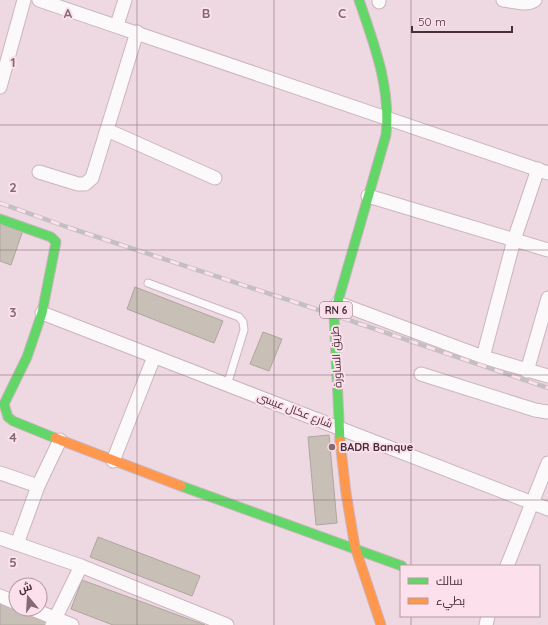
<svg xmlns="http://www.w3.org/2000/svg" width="548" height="625" font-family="Quicksand,Cairo,sans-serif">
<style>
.building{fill:#c8bfb6;stroke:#b0a69e}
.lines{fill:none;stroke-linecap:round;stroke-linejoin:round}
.lane-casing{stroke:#cbb5bf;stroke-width:9}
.street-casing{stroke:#cbb5bf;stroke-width:15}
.fast-casing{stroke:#cbb5bf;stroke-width:11}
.slow-casing{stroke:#cbb5bf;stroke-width:11}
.lane{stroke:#fcf9fa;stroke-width:7}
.street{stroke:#fcf9fa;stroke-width:13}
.fast{stroke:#63d668;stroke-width:9}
.slow{stroke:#ff974d;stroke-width:9}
.rail-casing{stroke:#c6bfc2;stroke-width:4.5}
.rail{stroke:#fce0eb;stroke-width:3;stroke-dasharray:9;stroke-linecap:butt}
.grid{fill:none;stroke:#836a74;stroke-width:1;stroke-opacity:0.55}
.poi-dot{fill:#836a74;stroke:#fce0eb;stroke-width:1.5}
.labels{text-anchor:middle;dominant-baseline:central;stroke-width:4;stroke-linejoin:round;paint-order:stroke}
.shield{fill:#fce0eb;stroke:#7f636f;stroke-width:1}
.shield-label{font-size:10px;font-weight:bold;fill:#492e3a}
.street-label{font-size:11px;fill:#492e3a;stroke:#fce0eb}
.poi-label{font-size:11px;font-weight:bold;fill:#492e3a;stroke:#fce0eb;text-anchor:start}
.grid-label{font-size:13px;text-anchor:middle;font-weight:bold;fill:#836a74;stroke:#fce0eb;stroke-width:4;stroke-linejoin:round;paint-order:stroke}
</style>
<rect width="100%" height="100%" fill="#eed8e1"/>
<g class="building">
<path d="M 0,222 L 23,230 L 11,265 L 0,261 Z"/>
<path d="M 135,287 L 223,321 L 214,343 L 127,309 Z"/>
<path d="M 263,332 L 282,339 L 269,371 L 250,364 Z"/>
<path d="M 329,435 L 337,523 L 316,525 L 308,437 Z"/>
<path d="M 98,537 L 200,576 L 192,596 L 90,557 Z"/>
<path d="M 82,580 L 205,625 L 113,625 L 71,609 Z"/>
<path d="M 0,601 L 16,609 L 21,609 L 51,620 L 49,625 L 0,625 Z"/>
</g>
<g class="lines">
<g class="lane-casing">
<path id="lane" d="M 148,283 L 239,317 L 243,322 L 244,330 L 227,385"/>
</g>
<g class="street-casing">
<g id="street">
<path d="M 39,0 L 548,173"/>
<path d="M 379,0 L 379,2"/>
<path d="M 503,0 C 512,1 527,6 535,0"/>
<path d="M 117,25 L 125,0"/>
<path d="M 0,87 L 24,0"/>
<path d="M 107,130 L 215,178"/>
<path d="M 39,172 L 78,184 L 85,184 L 92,178 L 137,32"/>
<path d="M 368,196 L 548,250"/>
<path d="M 338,303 L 483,357 L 548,376"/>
<path d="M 42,313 L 548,509"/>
<path d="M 483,357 L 514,240 L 538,169"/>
<path d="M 527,371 L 548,298"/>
<path d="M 421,374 L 535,410 L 548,412"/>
<path d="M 113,461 L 154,357"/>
<path d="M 0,473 L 38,486"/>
<path d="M 0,538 L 81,566 L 227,625"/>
<path d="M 17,544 L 38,486 L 60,440"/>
<path d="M 507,566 L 548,463"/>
<path d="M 0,596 L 16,603"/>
<path d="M 32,609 L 72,625"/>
<path d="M 52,625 L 81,566"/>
<path d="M 486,625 L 488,616"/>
</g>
</g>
<g class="fast-casing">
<g id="fast">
<path d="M 0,219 L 51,237 L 56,242 L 42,313 L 27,357 L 4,404 L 8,417 L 13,421 L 55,438"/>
<path d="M 340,441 L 334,315 L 386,135 C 391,87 374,44 359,0"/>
<path d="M 181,486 L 402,566"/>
</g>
</g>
<g class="slow-casing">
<g id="slow">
<path d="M 55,438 L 181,486"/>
<path d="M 340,441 L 346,493 L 355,547 L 381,625"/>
</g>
</g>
<use href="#lane" class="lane"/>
<use href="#street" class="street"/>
<use href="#fast" class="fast"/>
<use href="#slow" class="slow"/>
<g class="rail-casing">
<path id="rail" d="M 0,203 L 70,228 L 334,315 L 548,388"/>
</g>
<use href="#rail" class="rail"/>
</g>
<path class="grid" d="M 137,0 L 137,625M 274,0 L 274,625M 411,0 L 411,566M 0,125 L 548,125M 0,250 L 548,250M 0,375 L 548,375M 0,500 L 548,500M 411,616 L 411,625"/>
<circle class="poi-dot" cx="332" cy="447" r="4"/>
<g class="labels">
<rect class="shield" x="320" y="302" width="32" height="16" rx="3"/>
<g class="shield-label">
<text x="336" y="310">RN 6</text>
</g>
<g class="street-label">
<text transform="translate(336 357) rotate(-93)">طريق الساورة</text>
<text transform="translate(295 410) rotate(21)">شارع عكال عيسى</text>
</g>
<g class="poi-label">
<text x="340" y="447">BADR Banque</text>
</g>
</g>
<g class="grid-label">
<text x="68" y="18">A</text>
<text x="206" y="18">B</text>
<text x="342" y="18">C</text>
<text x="13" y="67">1</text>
<text x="13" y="192">2</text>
<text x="13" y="317">3</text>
<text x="13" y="442">4</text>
<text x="13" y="567">5</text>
</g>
<rect x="400" y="565" width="140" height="52" fill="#fce0eb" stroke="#b499a4"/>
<rect x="408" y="578" width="20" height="6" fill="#63d668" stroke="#b499a4"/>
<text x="436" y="585" font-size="12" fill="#492e3a">سالك</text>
<rect x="408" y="598" width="20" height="6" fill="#ff974d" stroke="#b499a4"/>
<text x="436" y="605" font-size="12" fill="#492e3a">بطيء</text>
<g transform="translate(28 597) rotate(342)"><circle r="19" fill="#fce0eb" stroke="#b499a4"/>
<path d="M0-3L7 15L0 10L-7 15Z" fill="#836a74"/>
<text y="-6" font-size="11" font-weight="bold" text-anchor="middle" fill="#492e3a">ش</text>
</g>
<path d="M412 26v6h100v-6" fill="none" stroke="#492e3a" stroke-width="2"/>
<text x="418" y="26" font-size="12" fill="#492e3a" stroke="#fce0eb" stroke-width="3" paint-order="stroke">50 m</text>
</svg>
